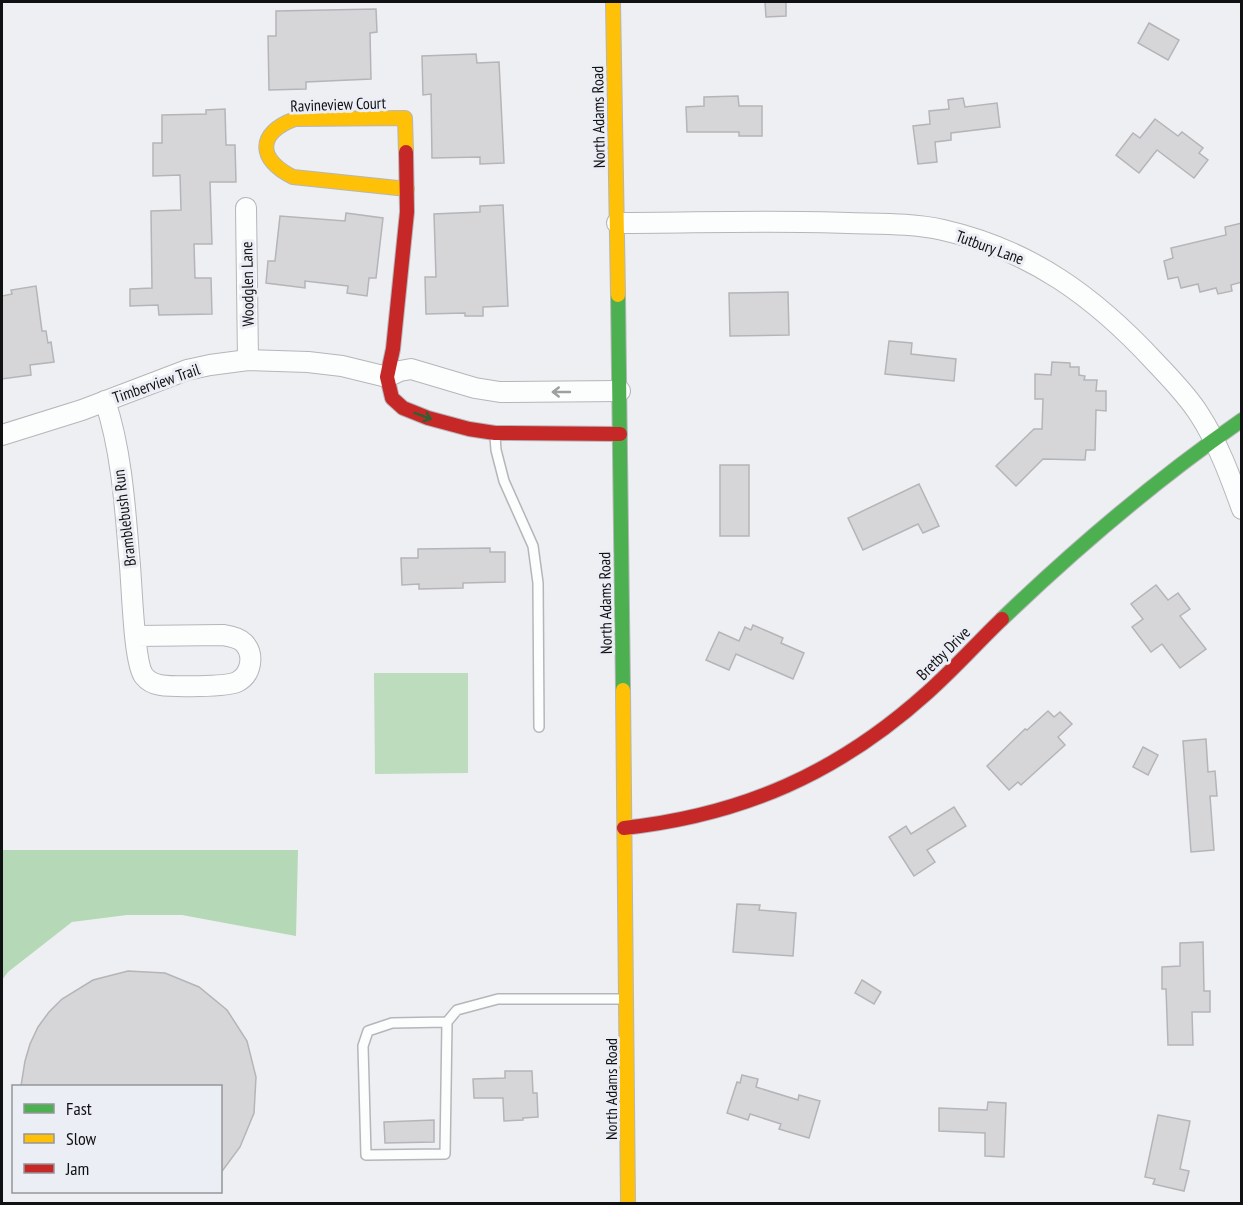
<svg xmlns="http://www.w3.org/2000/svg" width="1243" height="1205" font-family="'PT Sans Narrow',sans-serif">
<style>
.green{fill:#bcdcbd}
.forest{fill:#b5d9b6}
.building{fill:#d6d5d8;stroke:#b5b5b8;stroke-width:1.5}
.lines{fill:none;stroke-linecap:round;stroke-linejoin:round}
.lane-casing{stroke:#b5b6b9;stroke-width:12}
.street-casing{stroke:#b5b6b9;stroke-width:22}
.fast-casing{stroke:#b5b6b9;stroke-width:16}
.slow-casing{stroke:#b5b6b9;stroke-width:16}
.jam-casing{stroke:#b5b6b9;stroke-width:16}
.lane{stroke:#fcfdfd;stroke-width:9}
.street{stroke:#fcfdfd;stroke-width:20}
.fast{stroke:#4caf50;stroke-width:14}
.slow{stroke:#ffc107;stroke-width:14}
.jam{stroke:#c62828;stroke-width:14}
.oneway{stroke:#9e9f9f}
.oneway2{stroke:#2e6032}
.labels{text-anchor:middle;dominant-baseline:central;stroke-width:6;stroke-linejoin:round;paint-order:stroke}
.street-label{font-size:16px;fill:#101113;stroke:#eceef5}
</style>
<rect width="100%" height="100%" fill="#eeeff3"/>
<path class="green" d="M 374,673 L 468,673 L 468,773 L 375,774 Z"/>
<path class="forest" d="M 2,850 L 298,850 L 296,936 L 182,915 L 127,915 L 72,922 L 8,972 L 2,980 Z"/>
<g class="building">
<path d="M 765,2 L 786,2 L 786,16 L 766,17 Z"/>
<path d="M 376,9 L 377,32 L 370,33 L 371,79 L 306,82 L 306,89 L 269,90 L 268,36 L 276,36 L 276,11 Z"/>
<path d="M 1149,23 L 1179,40 L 1168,60 L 1138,43 Z"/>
<path d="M 476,54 L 477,63 L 499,62 L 504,163 L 480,164 L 480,157 L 432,158 L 431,94 L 423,95 L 422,56 Z"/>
<path d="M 738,96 L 739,106 L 762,106 L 762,136 L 739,136 L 739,132 L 687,132 L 686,107 L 704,106 L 704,97 Z"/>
<path d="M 963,98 L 965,107 L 997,103 L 1000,127 L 951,133 L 951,140 L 935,142 L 937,162 L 918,164 L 913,126 L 930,124 L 929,111 L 949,109 L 948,100 Z"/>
<path d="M 225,109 L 226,145 L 235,145 L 236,182 L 210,182 L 212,244 L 194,244 L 195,278 L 211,278 L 212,314 L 159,315 L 158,305 L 130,306 L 130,289 L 152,288 L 151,211 L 181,210 L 180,175 L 153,176 L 153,143 L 162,143 L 162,115 L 206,114 L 206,110 Z"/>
<path d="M 1155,119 L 1178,136 L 1182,132 L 1203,148 L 1199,153 L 1208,160 L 1194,178 L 1157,150 L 1139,173 L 1116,155 L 1133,133 L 1140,138 Z"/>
<path d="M 503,205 L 508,306 L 483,307 L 483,316 L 465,316 L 465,313 L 426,314 L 425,277 L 436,277 L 434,214 L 480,212 L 480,206 Z"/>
<path d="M 346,213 L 383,218 L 376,278 L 369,278 L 367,296 L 347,293 L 348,286 L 305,281 L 305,288 L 266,283 L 268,261 L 275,261 L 280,216 L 345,221 Z"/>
<path d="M 1242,223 L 1242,282 L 1231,285 L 1232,291 L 1218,294 L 1216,288 L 1200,292 L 1198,284 L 1181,288 L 1178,277 L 1168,279 L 1164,261 L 1173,258 L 1171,248 L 1226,235 L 1225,227 Z"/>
<path d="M 36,286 L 42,331 L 46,331 L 48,343 L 51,342 L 54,362 L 30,365 L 31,375 L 2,379 L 2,296 L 12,294 L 11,290 Z"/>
<path d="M 788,292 L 789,335 L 730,336 L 729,293 Z"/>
<path d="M 889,341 L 912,343 L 911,354 L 956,359 L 954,381 L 885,374 Z"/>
<path d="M 1052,362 L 1070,363 L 1070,367 L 1079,367 L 1079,375 L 1085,376 L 1084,380 L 1097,380 L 1096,391 L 1106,391 L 1106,411 L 1096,410 L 1095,450 L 1086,450 L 1085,460 L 1043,459 L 1016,486 L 996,466 L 1034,429 L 1042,429 L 1043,399 L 1035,399 L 1035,374 L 1051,375 Z"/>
<rect x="720" y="465" width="29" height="71"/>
<path d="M 919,484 L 939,526 L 923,533 L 918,524 L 863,550 L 848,518 Z"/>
<path d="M 490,548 L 490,552 L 505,552 L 505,582 L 463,583 L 463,588 L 419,589 L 419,584 L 402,585 L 401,558 L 418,558 L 418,549 Z"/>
<path d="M 1156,585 L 1168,600 L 1178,593 L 1190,609 L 1180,616 L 1206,649 L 1180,668 L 1162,644 L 1151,652 L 1132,627 L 1143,619 L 1131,604 Z"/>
<path d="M 753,625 L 783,638 L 781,643 L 804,653 L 793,679 L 736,654 L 729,670 L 706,660 L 719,632 L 739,641 L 745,627 L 751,630 Z"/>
<path d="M 1048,711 L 1054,717 L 1060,712 L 1072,724 L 1058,737 L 1065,745 L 1021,785 L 1018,782 L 1009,790 L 987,766 L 1025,729 L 1027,730 Z"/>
<path d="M 1206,739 L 1208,772 L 1215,771 L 1217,796 L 1210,796 L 1214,850 L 1191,852 L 1183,741 Z"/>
<path d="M 1143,747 L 1158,755 L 1148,775 L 1133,767 Z"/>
<path d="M 954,807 L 966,826 L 927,850 L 935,862 L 914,876 L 889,837 L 906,826 L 911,834 Z"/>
<path d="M 737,904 L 760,905 L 759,910 L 796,913 L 793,956 L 733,952 Z"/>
<path d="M 1203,942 L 1204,991 L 1210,991 L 1210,1012 L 1192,1012 L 1193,1045 L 1168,1045 L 1166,989 L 1162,989 L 1162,967 L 1180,966 L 1180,943 Z"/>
<path d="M 128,971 L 165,973 L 199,987 L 227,1010 L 247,1041 L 256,1077 L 254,1113 L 240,1147 L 220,1174 L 220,1086 L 21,1086 L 25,1061 L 30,1044 L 38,1027 L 49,1012 L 62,999 L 93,980 Z"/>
<path d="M 862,980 L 881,992 L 874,1004 L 855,993 Z"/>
<path d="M 505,1071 L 532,1071 L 533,1093 L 537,1093 L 538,1117 L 523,1118 L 523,1120 L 504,1121 L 503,1098 L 474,1098 L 473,1079 L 505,1078 Z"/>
<path d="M 742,1075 L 758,1079 L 756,1087 L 798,1100 L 799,1095 L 820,1101 L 809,1138 L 779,1129 L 781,1124 L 750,1114 L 748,1120 L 727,1113 L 737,1082 L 740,1083 Z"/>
<path d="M 988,1102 L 1006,1103 L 1004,1157 L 985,1156 L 985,1133 L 939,1131 L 939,1108 L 987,1110 Z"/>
<path d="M 1158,1115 L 1190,1121 L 1180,1169 L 1189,1171 L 1184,1191 L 1153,1184 L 1155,1179 L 1145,1177 Z"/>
<path d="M 434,1120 L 434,1142 L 385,1143 L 384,1122 Z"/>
</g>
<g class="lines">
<g class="lane-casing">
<g id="lane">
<path d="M 495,436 L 496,450 L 504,481 L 533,546 L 538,583 L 539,727"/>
<path d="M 447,1022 L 392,1023 L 368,1031 L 363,1046 L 366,1155 L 445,1154 L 447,1022 L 457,1010 L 498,999 L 625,999"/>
</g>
</g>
<g class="street-casing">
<g id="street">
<path d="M 246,208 L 248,360"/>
<path d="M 617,223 C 694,223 771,220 848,223 C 879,224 912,223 943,230 C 1031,250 1095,297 1155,362 C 1170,378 1187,395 1199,414 C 1218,443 1230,476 1242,509"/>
<path d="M 105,401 C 121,448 125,505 129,555 C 132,578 133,662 144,676 C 148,681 154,684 160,685 C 172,687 227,687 237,682 C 251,675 255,655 244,643 C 239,638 230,636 223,635 L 136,636"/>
<path d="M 2,435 L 82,410 L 187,370 L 210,365 L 248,360 L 308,362 L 342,366 L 387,377 L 400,371 L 411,369 L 475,388 L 500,392 L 620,391"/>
</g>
</g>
<g class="fast-casing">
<g id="fast">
<path d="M 618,295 L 623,690"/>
<path d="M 1002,619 C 1077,547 1157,479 1242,420"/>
</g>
</g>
<g class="slow-casing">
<g id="slow">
<path d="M 613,2 L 618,295"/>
<path d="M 406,152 L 405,118 L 295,119 C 256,133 258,160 293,177 L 407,189"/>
<path d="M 623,690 L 628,1204"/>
</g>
</g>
<g class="jam-casing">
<g id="jam">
<path d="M 406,152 L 407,212 L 393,349 L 387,377 L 392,398 L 403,408 L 428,418 L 469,429 L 495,433 L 620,434"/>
<path d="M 624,828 C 743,815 838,773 927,693 C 954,669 977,643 1002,619"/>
</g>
</g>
<use href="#lane" class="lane"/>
<use href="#street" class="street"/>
<use href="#fast" class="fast"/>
<use href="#slow" class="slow"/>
<use href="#jam" class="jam"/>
</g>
<defs><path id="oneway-shaft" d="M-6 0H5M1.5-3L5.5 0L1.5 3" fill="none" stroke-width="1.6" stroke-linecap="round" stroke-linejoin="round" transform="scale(1.5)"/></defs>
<use class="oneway" href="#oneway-shaft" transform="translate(561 392) rotate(180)"/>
<use class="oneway2" href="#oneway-shaft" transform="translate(423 416) rotate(20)"/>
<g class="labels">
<g class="street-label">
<text transform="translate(338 104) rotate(-2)">Ravineview Court</text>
<text transform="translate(598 117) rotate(-91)">North Adams Road</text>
<text transform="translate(990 247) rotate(20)">Tutbury Lane</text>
<text transform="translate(247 284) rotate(-91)">Woodglen Lane</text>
<text transform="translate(156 383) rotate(-19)">Timberview Trail</text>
<text transform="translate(124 518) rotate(-97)">Bramblebush Run</text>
<text transform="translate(605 603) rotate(-91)">North Adams Road</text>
<text transform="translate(943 653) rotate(-45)">Bretby Drive</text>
<text transform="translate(611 1089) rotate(-90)">North Adams Road</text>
</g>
</g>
<rect width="1243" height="1205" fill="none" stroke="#101113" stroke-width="6"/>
<rect x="12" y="1085" width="210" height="108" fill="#eceef5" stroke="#94969b" stroke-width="1.5"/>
<rect x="24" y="1104" width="30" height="9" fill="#4caf50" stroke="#94969b" stroke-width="1.5"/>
<text x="66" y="1115" font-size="18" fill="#101113">Fast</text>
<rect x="24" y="1134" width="30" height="9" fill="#ffc107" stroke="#94969b" stroke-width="1.5"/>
<text x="66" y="1145" font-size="18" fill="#101113">Slow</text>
<rect x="24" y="1164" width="30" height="9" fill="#c62828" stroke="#94969b" stroke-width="1.5"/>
<text x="66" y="1175" font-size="18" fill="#101113">Jam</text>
</svg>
